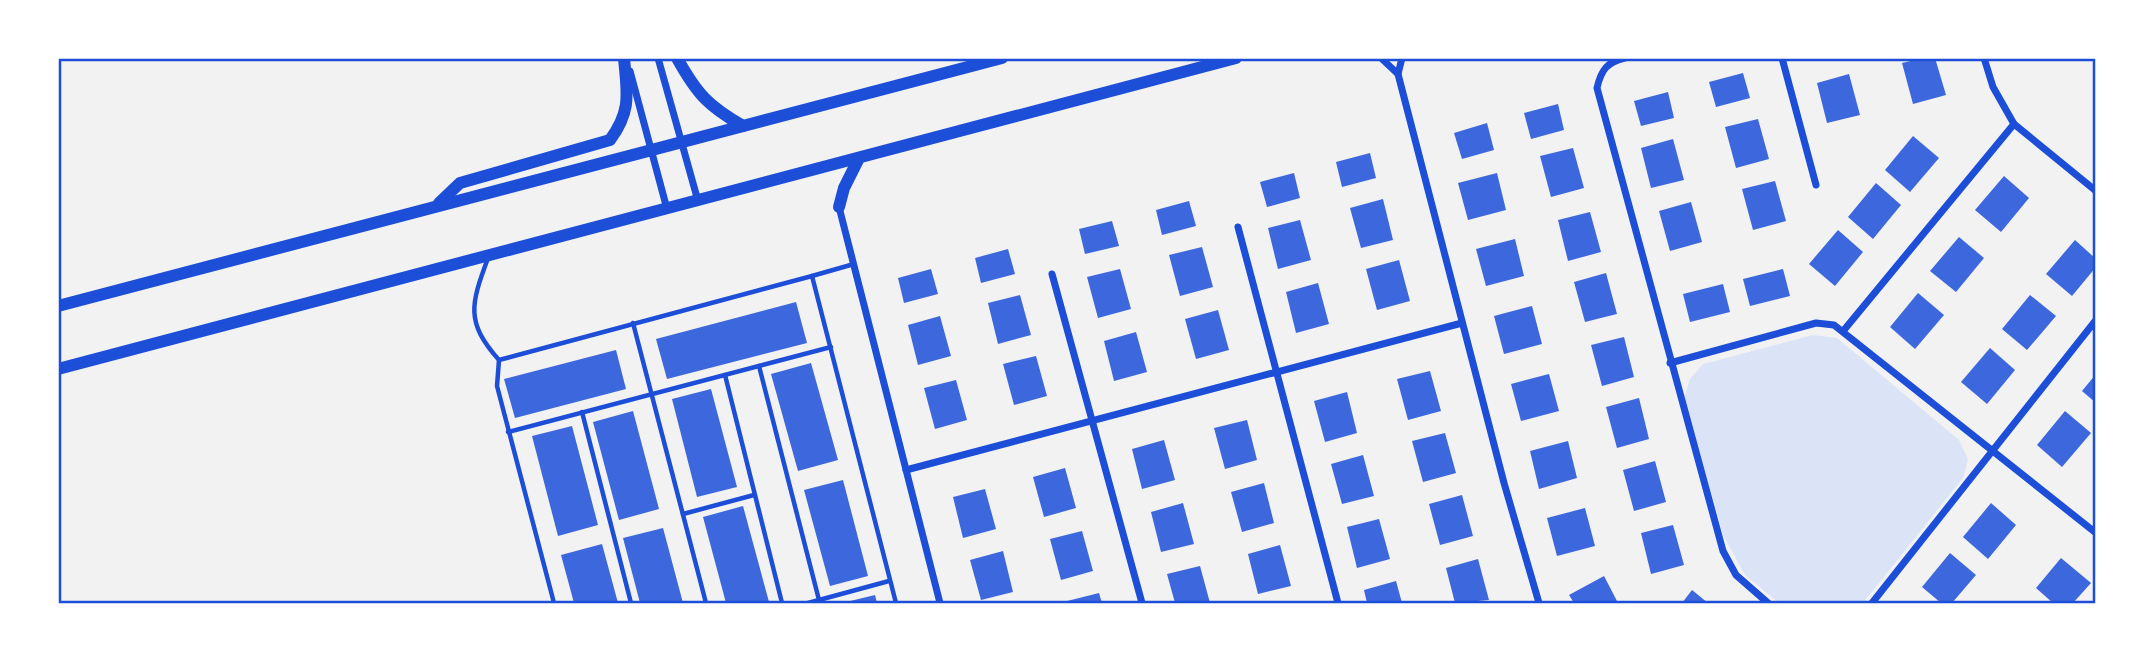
<svg xmlns="http://www.w3.org/2000/svg" width="2154" height="661" font-family="Jost,sans-serif">
<style>
.green{fill:#dbe4f7}
.building{fill:#3d67dc}
.lines{fill:none;stroke-linecap:round;stroke-linejoin:round}
.service{stroke:#1d4ed8;stroke-width:4.5}
.minor{stroke:#1d4ed8;stroke-width:7}
.secondary{stroke:#1d4ed8;stroke-width:12}
.neatline{fill:none;stroke:#1d4ed8;stroke-width:2.5}
</style>
<rect width="100%" height="100%" fill="#f2f2f2"/>
<path class="green" d="M 1813,335 L 1837,338 L 1959,440 L 1968,459 L 1963,478 L 1863,603 L 1779,603 L 1745,575 L 1723,535 L 1684,398 L 1690,379 L 1703,364 Z"/>
<g class="building">
<path d="M 1923,58 L 1935,58 L 1946,95 L 1913,104 L 1902,63 Z"/>
<path d="M 1743,73 L 1750,98 L 1716,107 L 1709,82 Z"/>
<path d="M 1849,74 L 1860,115 L 1827,123 L 1817,83 Z"/>
<path d="M 1668,92 L 1674,118 L 1641,126 L 1634,101 Z"/>
<path d="M 1558,104 L 1564,130 L 1531,139 L 1524,113 Z"/>
<path d="M 1758,119 L 1769,159 L 1736,168 L 1725,127 Z"/>
<path d="M 1487,123 L 1494,150 L 1462,159 L 1454,133 Z"/>
<path d="M 1913,136 L 1939,158 L 1910,192 L 1885,170 Z"/>
<path d="M 1673,139 L 1684,180 L 1651,188 L 1641,148 Z"/>
<path d="M 1573,148 L 1584,188 L 1551,197 L 1540,156 Z"/>
<path d="M 1370,153 L 1376,178 L 1342,187 L 1336,162 Z"/>
<path d="M 1294,173 L 1300,198 L 1267,207 L 1260,182 Z"/>
<path d="M 1497,173 L 1506,210 L 1468,220 L 1458,183 Z"/>
<path d="M 2004,176 L 2029,198 L 2001,232 L 1975,210 Z"/>
<path d="M 1775,181 L 1786,221 L 1753,230 L 1742,189 Z"/>
<path d="M 1876,183 L 1901,205 L 1873,239 L 1848,217 Z"/>
<path d="M 1383,199 L 1393,240 L 1361,248 L 1350,208 Z"/>
<path d="M 1189,201 L 1196,226 L 1162,235 L 1156,210 Z"/>
<path d="M 1691,202 L 1702,242 L 1670,251 L 1659,211 Z"/>
<path d="M 1590,212 L 1601,252 L 1568,261 L 1558,220 Z"/>
<path d="M 1300,220 L 1311,260 L 1278,269 L 1268,228 Z"/>
<path d="M 1112,221 L 1119,246 L 1085,254 L 1079,229 Z"/>
<path d="M 1838,230 L 1863,252 L 1835,286 L 1809,264 Z"/>
<path d="M 1959,237 L 1984,258 L 1956,292 L 1930,271 Z"/>
<path d="M 1515,239 L 1524,276 L 1486,286 L 1476,249 Z"/>
<path d="M 2075,240 L 2096,259 L 2096,267 L 2072,296 L 2046,274 Z"/>
<path d="M 1202,247 L 1213,287 L 1180,296 L 1169,255 Z"/>
<path d="M 1008,249 L 1015,274 L 981,283 L 975,258 Z"/>
<path d="M 1399,260 L 1410,301 L 1377,310 L 1366,269 Z"/>
<path d="M 931,269 L 938,294 L 904,303 L 898,278 Z"/>
<path d="M 1120,269 L 1131,309 L 1098,318 L 1087,277 Z"/>
<path d="M 1783,269 L 1790,296 L 1750,306 L 1743,279 Z"/>
<path d="M 1606,273 L 1617,314 L 1585,322 L 1574,282 Z"/>
<path d="M 1318,283 L 1329,324 L 1296,333 L 1286,292 Z"/>
<path d="M 1723,284 L 1730,312 L 1690,322 L 1683,294 Z"/>
<path d="M 1918,293 L 1944,315 L 1915,349 L 1890,327 Z"/>
<path d="M 1020,295 L 1031,335 L 998,344 L 988,303 Z"/>
<path d="M 2030,295 L 2056,316 L 2027,350 L 2002,329 Z"/>
<path d="M 796,302 L 807,343 L 667,379 L 656,339 Z"/>
<path d="M 1532,306 L 1542,344 L 1504,354 L 1494,316 Z"/>
<path d="M 1218,310 L 1229,350 L 1196,359 L 1185,319 Z"/>
<path d="M 940,316 L 951,356 L 918,365 L 908,325 Z"/>
<path d="M 1136,332 L 1147,372 L 1114,381 L 1104,341 Z"/>
<path d="M 1624,337 L 1634,377 L 1602,386 L 1591,345 Z"/>
<path d="M 1990,348 L 2015,370 L 1987,404 L 1961,382 Z"/>
<path d="M 616,350 L 626,389 L 515,418 L 504,379 Z"/>
<path d="M 1036,356 L 1047,396 L 1014,405 L 1003,364 Z"/>
<path d="M 811,363 L 838,460 L 798,471 L 771,374 Z"/>
<path d="M 1430,371 L 1441,411 L 1408,420 L 1397,379 Z"/>
<path d="M 1549,374 L 1559,411 L 1521,421 L 1511,384 Z"/>
<path d="M 2096,374 L 2096,403 L 2082,391 Z"/>
<path d="M 956,380 L 967,420 L 935,429 L 924,388 Z"/>
<path d="M 711,389 L 737,487 L 697,497 L 672,399 Z"/>
<path d="M 1347,392 L 1357,433 L 1325,442 L 1314,401 Z"/>
<path d="M 1639,398 L 1649,439 L 1617,448 L 1606,407 Z"/>
<path d="M 633,411 L 659,509 L 619,520 L 593,422 Z"/>
<path d="M 2065,411 L 2091,433 L 2062,467 L 2037,445 Z"/>
<path d="M 1247,420 L 1257,460 L 1225,469 L 1214,428 Z"/>
<path d="M 572,426 L 598,525 L 558,536 L 532,436 Z"/>
<path d="M 1445,433 L 1456,473 L 1423,482 L 1412,441 Z"/>
<path d="M 1164,440 L 1175,480 L 1142,489 L 1132,449 Z"/>
<path d="M 1568,441 L 1577,478 L 1539,489 L 1530,451 Z"/>
<path d="M 1363,455 L 1374,496 L 1342,504 L 1331,464 Z"/>
<path d="M 1655,461 L 1666,502 L 1634,511 L 1623,470 Z"/>
<path d="M 1065,468 L 1076,508 L 1044,517 L 1033,477 Z"/>
<path d="M 843,480 L 868,576 L 830,586 L 804,490 Z"/>
<path d="M 1264,483 L 1274,523 L 1242,532 L 1231,492 Z"/>
<path d="M 985,489 L 996,529 L 963,538 L 953,497 Z"/>
<path d="M 1462,495 L 1473,536 L 1440,545 L 1429,504 Z"/>
<path d="M 1183,503 L 1194,544 L 1161,552 L 1151,512 Z"/>
<path d="M 1991,503 L 2016,525 L 1988,559 L 1963,537 Z"/>
<path d="M 743,506 L 769,602 L 765,603 L 726,603 L 703,517 Z"/>
<path d="M 1585,508 L 1595,546 L 1557,556 L 1547,518 Z"/>
<path d="M 1379,519 L 1390,559 L 1357,568 L 1347,527 Z"/>
<path d="M 1673,525 L 1684,565 L 1651,574 L 1641,533 Z"/>
<path d="M 663,528 L 683,603 L 640,603 L 623,538 Z"/>
<path d="M 1082,531 L 1093,571 L 1061,580 L 1050,539 Z"/>
<path d="M 602,544 L 618,603 L 574,603 L 561,555 Z"/>
<path d="M 1280,545 L 1291,586 L 1258,594 L 1248,554 Z"/>
<path d="M 1003,551 L 1013,592 L 981,600 L 970,560 Z"/>
<path d="M 1950,553 L 1976,575 L 1952,603 L 1941,603 L 1922,587 Z"/>
<path d="M 2061,558 L 2091,583 L 2073,603 L 2053,603 L 2036,588 Z"/>
<path d="M 1478,559 L 1489,600 L 1455,603 L 1446,568 Z"/>
<path d="M 1200,566 L 1210,603 L 1175,603 L 1167,574 Z"/>
<path d="M 1604,576 L 1618,603 L 1574,603 L 1569,595 Z"/>
<path d="M 1396,581 L 1402,603 L 1367,603 L 1364,590 Z"/>
<path d="M 1692,590 L 1708,603 L 1682,603 Z"/>
<path d="M 1099,593 L 1102,603 L 1063,603 L 1063,602 Z"/>
<path d="M 875,595 L 877,603 L 847,603 L 846,602 Z"/>
</g>
<g class="lines">
<g class="service">
<path d="M 488,258 C 471,304 465,322 499,360"/>
<path d="M 812,276 L 854,264"/>
<path d="M 633,323 L 706,603"/>
<path d="M 759,366 L 819,600"/>
<path d="M 725,375 L 782,603"/>
<path d="M 582,412 L 631,603"/>
<path d="M 508,432 L 831,347"/>
<path d="M 683,514 L 754,495"/>
<path d="M 554,603 L 497,386 L 499,360 L 812,276 L 896,603"/>
<path d="M 808,603 L 889,581"/>
</g>
<g class="minor">
<path d="M 658,58 L 698,201"/>
<path d="M 1381,58 L 1398,74"/>
<path d="M 1402,58 L 1398,74 L 1504,483 L 1539,603"/>
<path d="M 1625,58 C 1607,62 1601,70 1597,88 L 1723,551 L 1736,575 L 1768,603"/>
<path d="M 1782,58 L 1816,185"/>
<path d="M 1984,58 L 1993,87 L 2014,124 L 2096,191"/>
<path d="M 630,71 L 667,209"/>
<path d="M 839,207 L 940,603"/>
<path d="M 1238,227 L 1338,603"/>
<path d="M 1052,274 L 1142,603"/>
<path d="M 1844,330 L 2014,124"/>
<path d="M 1670,363 L 1816,323 L 1834,325 L 2096,533"/>
<path d="M 906,470 L 1462,323"/>
<path d="M 1872,603 L 2096,320"/>
</g>
<g class="secondary">
<path d="M 677,58 C 697,94 708,106 743,126"/>
<path d="M 439,203 L 460,183 L 610,140 C 632,110 627,93 624,58"/>
<path d="M 839,207 L 844,188 L 859,158"/>
<path d="M 58,306 L 1002,58"/>
<path d="M 58,369 L 1236,58"/>
</g>
</g>
<rect width="2154" height="661" fill="none" stroke="#ffffff" stroke-width="119"/>
<rect x="60" y="60" width="2034" height="542" class="neatline"/>
</svg>
